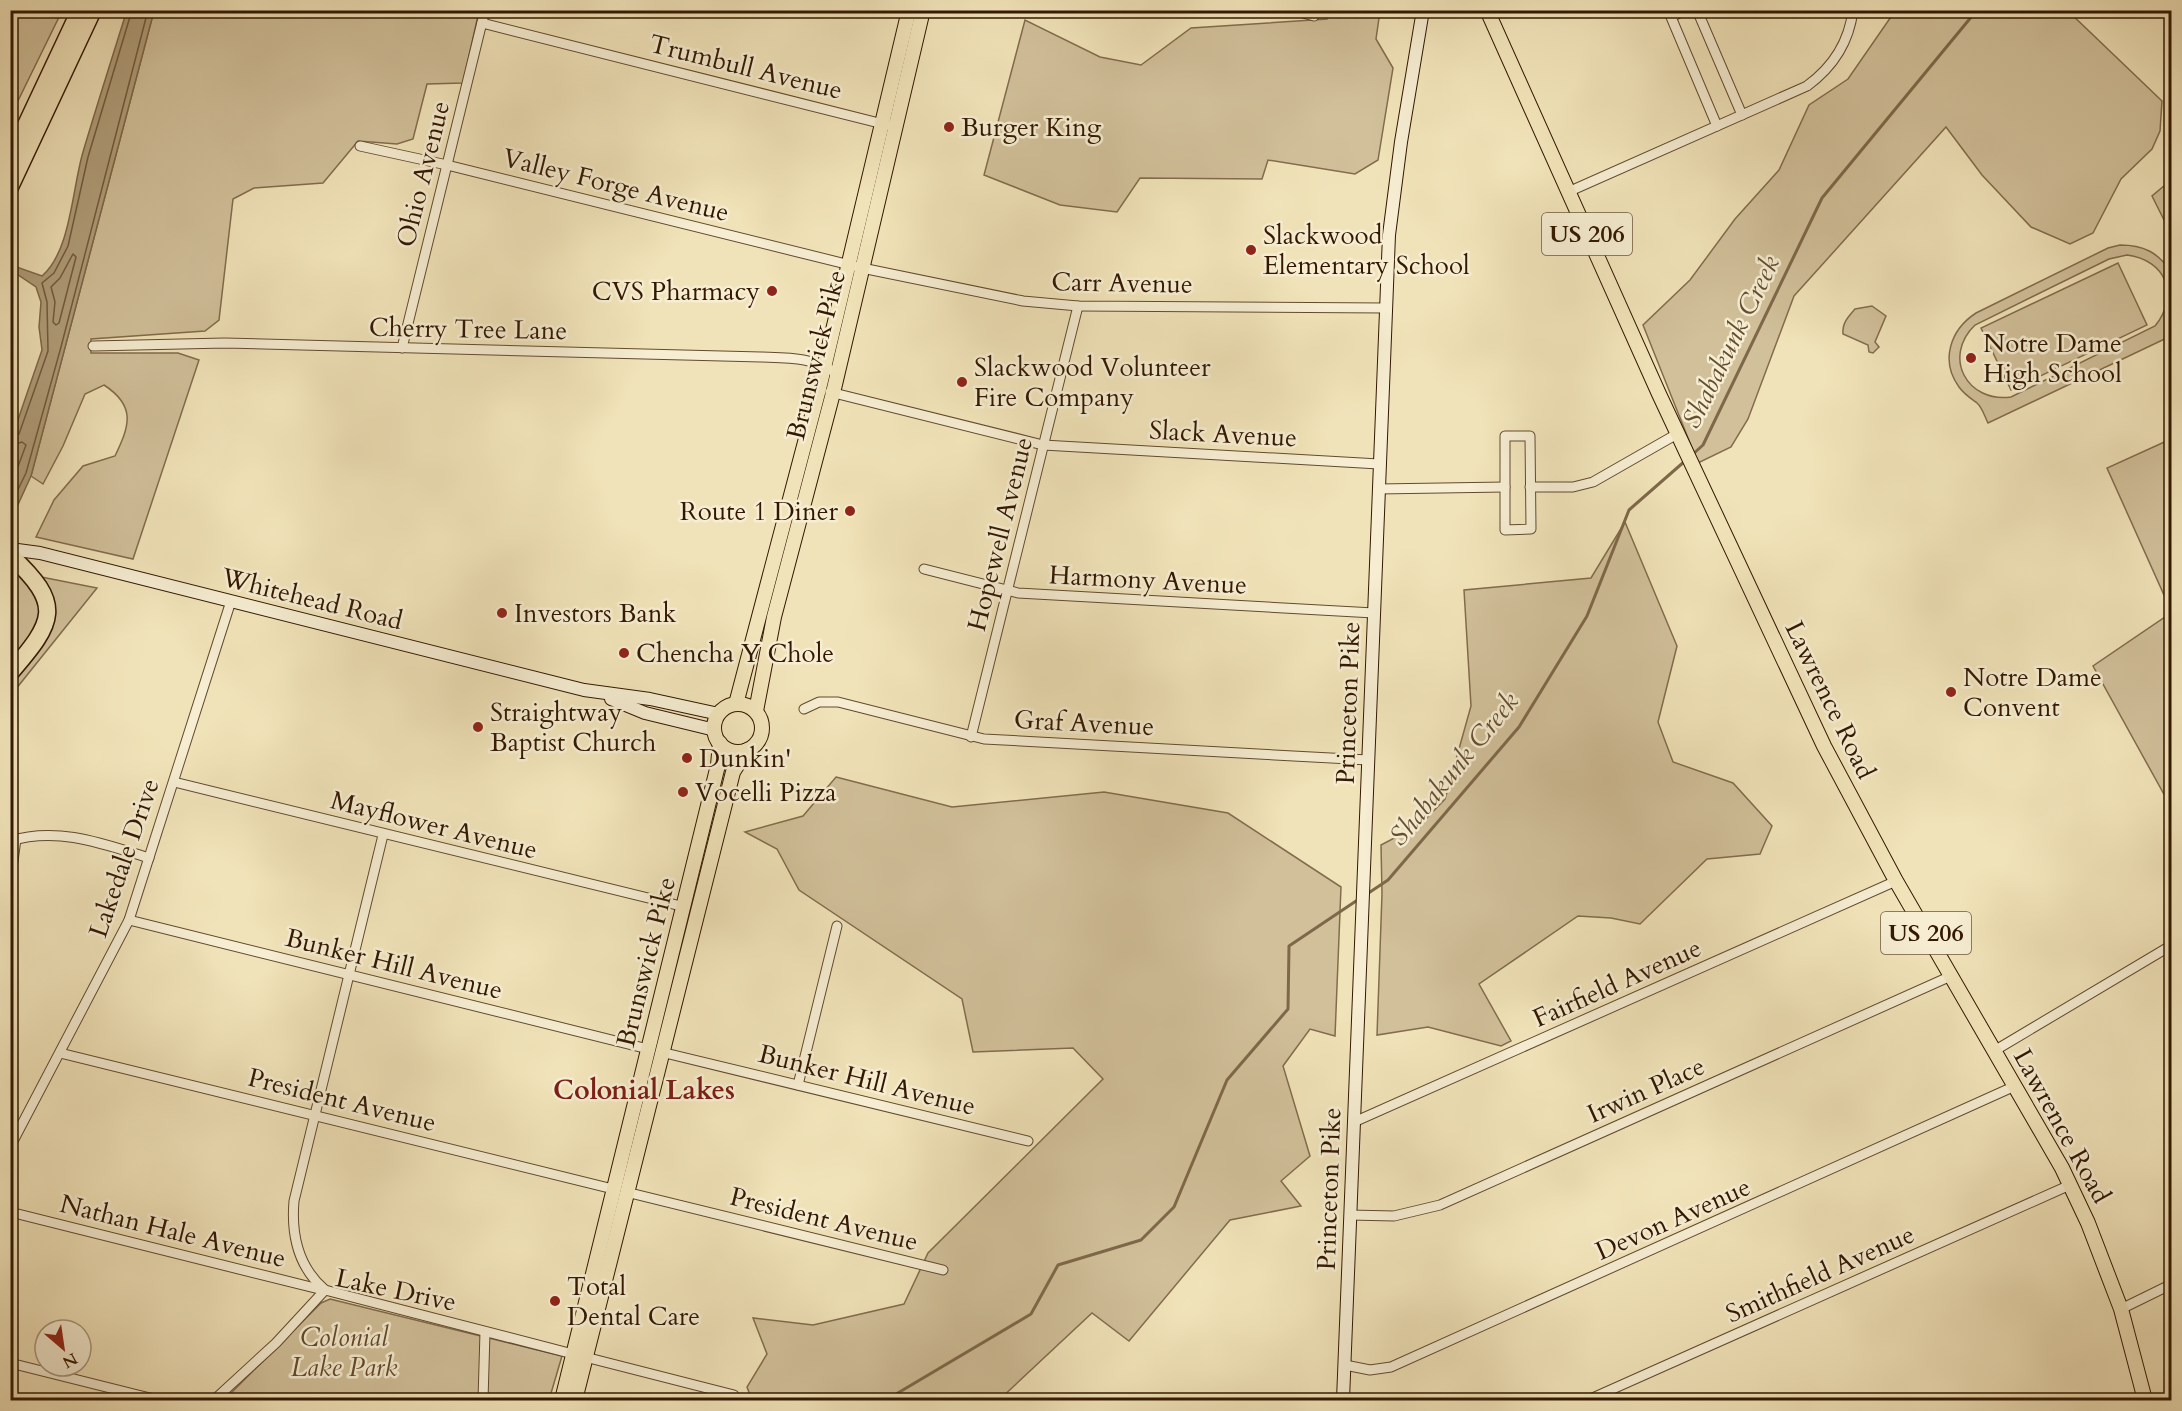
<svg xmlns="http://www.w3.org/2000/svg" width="2182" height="1411" font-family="Cardo,serif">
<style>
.green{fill:#d1c09a;stroke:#826c4d;stroke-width:1.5;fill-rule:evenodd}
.water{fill:#b09e7a;stroke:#7e6849;stroke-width:1.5}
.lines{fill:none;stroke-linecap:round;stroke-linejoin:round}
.shore{stroke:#715b3d;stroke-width:1.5}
.stream{stroke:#7e6849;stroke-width:3}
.street-casing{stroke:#624b2e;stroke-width:11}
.secondary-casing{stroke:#321800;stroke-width:14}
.primary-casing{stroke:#321800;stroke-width:16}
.highway-casing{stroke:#321800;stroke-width:19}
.street{stroke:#f6edd2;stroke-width:9}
.secondary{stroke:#f6edd2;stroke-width:12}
.primary{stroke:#f1e3b9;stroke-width:14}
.highway{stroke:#f1e3b9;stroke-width:16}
.poi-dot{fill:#8f2418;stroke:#f6edd2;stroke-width:2}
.labels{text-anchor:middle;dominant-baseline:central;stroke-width:5;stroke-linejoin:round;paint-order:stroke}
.shield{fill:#f6edd2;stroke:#6d583f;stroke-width:1.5}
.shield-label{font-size:24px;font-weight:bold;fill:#321800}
.street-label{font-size:26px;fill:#321800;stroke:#f6edd2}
.poi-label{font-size:26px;fill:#321800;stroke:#f6edd2;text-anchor:start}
.park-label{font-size:26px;font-style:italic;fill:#624a2e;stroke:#f6edd2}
.water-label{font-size:27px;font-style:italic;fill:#644e31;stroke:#f6edd2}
.neighbourhood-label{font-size:27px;font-weight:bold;fill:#7a1f14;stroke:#f6edd2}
</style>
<rect width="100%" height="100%" fill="#f1e3b9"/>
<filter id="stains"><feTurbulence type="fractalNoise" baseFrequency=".00333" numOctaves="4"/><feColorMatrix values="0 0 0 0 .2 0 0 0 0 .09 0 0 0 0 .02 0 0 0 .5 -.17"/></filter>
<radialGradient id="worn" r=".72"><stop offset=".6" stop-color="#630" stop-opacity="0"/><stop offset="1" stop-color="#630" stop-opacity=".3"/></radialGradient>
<g class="green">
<path d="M 11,10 L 62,11 L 11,115 L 10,11 Z"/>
<path d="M 154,11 L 479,11 L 463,83 L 427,84 L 413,139 L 397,144 L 358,141 L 323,183 L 254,188 L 233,199 L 219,320 L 205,331 L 91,339 L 91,353 L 178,353 L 199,360 L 133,559 L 36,537 L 54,500 L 83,466 L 115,456 C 130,425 136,406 104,385 L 85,394 L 63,446 L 43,484 L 31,476 Z"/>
<path d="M 1328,11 L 1380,11 L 1376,39 L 1393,68 L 1378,160 L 1355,174 L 1268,160 L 1262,179 L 1140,178 L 1117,212 L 1060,205 L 984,175 L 1025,20 L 1100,57 L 1141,65 L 1191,28 L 1327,19 Z"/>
<path d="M 1895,11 L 2068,11 L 2162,101 L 2160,131 L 2152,149 L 2121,179 L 2093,233 L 2070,244 L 2031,227 L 1982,175 L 1946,127 L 1794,296 L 1748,419 L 1731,447 L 1698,463 L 1643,325 L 1690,280 L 1735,219 L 1779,170 L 1809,105 L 1848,79 Z"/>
<path d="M 2171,180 L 2171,234 L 2152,196 Z"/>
<path d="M 2120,245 C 2143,245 2158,252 2171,272 L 2171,336 L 1988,423 C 1985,417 1982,407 1977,403 C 1970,398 1964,394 1959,387 C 1940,361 1950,330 1976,313 L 2108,248 ZM 2127,255 C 2166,260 2180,295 2155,326 L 2011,397 C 1967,403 1942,357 1975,325 L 2109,259 Z"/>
<path d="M 2118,263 L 2147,325 L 2011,390 L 1981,328 Z"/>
<path d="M 1872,306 L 1886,316 L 1875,342 L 1879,347 L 1873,353 L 1869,352 L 1868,345 L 1843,334 C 1842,323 1848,317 1855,309 Z"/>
<path d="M 2171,439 L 2172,592 L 2164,595 L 2107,468 Z"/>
<path d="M 1625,522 L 1677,646 L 1658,722 L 1673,762 L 1733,783 L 1772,826 L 1760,854 L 1707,859 L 1640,924 L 1611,918 L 1578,916 L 1479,984 L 1511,1041 L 1501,1046 L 1428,1027 L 1377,1035 L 1382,894 L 1381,845 L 1421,824 L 1445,799 L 1471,706 L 1464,590 L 1591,578 Z"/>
<path d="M 11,571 L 97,588 L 11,695 Z"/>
<path d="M 2171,613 L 2171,807 L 2093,666 Z"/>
<path d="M 836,777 L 952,807 L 1104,792 L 1228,813 L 1341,887 L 1335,1036 L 1310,1029 L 1283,1066 L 1310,1156 L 1281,1181 L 1301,1206 L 1230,1220 L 1129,1341 L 1092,1313 L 999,1400 L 752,1400 L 747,1387 L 767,1354 L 753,1318 L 813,1325 L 904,1304 L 928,1253 L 1103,1079 L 1073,1048 L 973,1052 L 962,999 L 799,890 L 777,849 L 745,832 L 803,816 Z"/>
<path d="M 330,1299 L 562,1356 L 549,1400 L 224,1400 L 321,1303 Z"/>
</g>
<path class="water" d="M 127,10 L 154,11 L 31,476 L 11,520 L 11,440 L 42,350 L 39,327 L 41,302 L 36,287 L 11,270 L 11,265 L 42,276 C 71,251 72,189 83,152 C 97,105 112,58 127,10 Z"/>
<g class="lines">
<g class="shore">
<path d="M 73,254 L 76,257 L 59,323 L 56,325 L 53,322 L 55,302 L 51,287 L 60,278 Z"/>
<path d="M 10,438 L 19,434 L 48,351 L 47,302 L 42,283 L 54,273 L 68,246 L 88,157 L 132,10"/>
<path d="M 10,446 L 22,442 L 26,445 L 10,488"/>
<path d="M 10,506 L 26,473 L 61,347 L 148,10"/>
</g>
<g class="stream">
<path d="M 1692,455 L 1703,445 L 1822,198 L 1977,10"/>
<path d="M 1367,894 L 1388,880 L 1519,727 L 1587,616 L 1629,510 L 1685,461"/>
<path d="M 886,1400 L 1031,1314 L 1058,1265 L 1141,1240 L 1174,1207 L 1227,1080 L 1288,1009 L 1289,946 L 1359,899"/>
</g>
<g class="street-casing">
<g id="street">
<path d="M 1292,10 L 1314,16"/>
<path d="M 1685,10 L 1671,17 L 1717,126"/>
<path d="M 1697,10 L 1742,115"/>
<path d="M 482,23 L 887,125"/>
<path d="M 360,146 L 447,165 L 862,268 L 1023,301 L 1078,306 L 1385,308"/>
<path d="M 1568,192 L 1807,86 C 1833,67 1849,43 1853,10"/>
<path d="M 93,346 L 225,343 L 761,357 C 789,358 814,357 837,374"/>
<path d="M 402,348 L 485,10"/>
<path d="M 830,392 L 1043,445 L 1379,464"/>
<path d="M 1505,436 L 1530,436 L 1531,529 L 1505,530 Z"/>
<path d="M 1530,487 L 1573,487 L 1593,482 L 1677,434"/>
<path d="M 1378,489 L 1505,487"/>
<path d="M 924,569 L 1018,593 L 1374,613"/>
<path d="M 804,709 L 819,702 L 838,702 L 984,739 L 1368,760"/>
<path d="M 971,737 L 1078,306"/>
<path d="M 174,782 L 685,907"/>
<path d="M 10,841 C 58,826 104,844 149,858"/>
<path d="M 10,883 L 16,839"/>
<path d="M 129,920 L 648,1049"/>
<path d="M 1994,1051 L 2172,945"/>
<path d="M 661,1052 L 1028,1141"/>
<path d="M 60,1053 L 613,1189"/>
<path d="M 798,1085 L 837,926"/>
<path d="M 1354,1122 L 1896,881"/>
<path d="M 10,1147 L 129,920 L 231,601"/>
<path d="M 626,1192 L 943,1270"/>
<path d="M 10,1212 L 323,1290"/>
<path d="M 1350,1215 L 1394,1216 L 1440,1205 L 1951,976"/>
<path d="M 325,1290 C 298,1267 291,1236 294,1201 L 383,835"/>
<path d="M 2121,1309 L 2172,1284"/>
<path d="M 585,1357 L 734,1395"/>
<path d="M 10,1363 L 158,1400"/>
<path d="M 1345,1365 L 1370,1370 L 1391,1367 L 2015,1086"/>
<path d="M 214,1400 L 276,1343 L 325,1290 L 573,1354"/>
<path d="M 483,1400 L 485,1332"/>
<path d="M 1588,1400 L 2070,1185"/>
</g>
</g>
<g class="secondary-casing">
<g id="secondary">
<path d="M 10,549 L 40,553 L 584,690 L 650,699 L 719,714"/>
<path d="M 611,699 L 645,713 L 715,730"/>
<path d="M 1343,1400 L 1389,235 L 1401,142 L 1423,10"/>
</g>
</g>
<g class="primary-casing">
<g id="primary">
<path d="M 1487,10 L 1659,394 L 1824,746 L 1896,881 L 2062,1168 L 2088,1223 L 2121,1309 L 2145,1400"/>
<path d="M 736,704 L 819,389 L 909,10"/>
<circle cx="738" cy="728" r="24"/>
<path d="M 756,711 L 774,617 L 833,393 L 923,10"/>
<path d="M 562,1400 L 718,765 L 720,743"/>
<path d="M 575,1400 L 733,772 L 747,750"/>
</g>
</g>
<g class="highway-casing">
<g id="highway">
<path d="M 10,159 L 80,10"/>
<path d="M 10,187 L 93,10"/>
<path d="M 10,555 C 64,605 55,621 10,673"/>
</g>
</g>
<use href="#street" class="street"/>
<use href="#secondary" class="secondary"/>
<use href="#primary" class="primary"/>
<use href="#highway" class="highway"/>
</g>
<g class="poi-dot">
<circle cx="949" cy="127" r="6"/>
<circle cx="1251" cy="250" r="6"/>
<circle cx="772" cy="291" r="6"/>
<circle cx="1971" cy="358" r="6"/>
<circle cx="962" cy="382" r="6"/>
<circle cx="850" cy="511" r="6"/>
<circle cx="502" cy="613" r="6"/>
<circle cx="624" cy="653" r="6"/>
<circle cx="1951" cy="692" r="6"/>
<circle cx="478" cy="727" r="6"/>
<circle cx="687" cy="758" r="6"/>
<circle cx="683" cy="792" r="6"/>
<circle cx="555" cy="1301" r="6"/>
</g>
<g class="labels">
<g class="shield">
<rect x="1542" y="213" width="90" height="42" rx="4.5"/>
<rect x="1881" y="912" width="90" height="42" rx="4.5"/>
</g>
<g class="shield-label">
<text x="1587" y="234">US 206</text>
<text x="1926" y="933">US 206</text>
</g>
<g class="street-label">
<text transform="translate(746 67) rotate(14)">Trumbull Avenue</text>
<text transform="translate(423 174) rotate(-76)">Ohio Avenue</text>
<text transform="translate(616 185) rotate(14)">Valley Forge Avenue</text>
<text transform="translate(1122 283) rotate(1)">Carr Avenue</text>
<text transform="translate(468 329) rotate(1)">Cherry Tree Lane</text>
<text transform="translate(816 355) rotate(-76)">Brunswick Pike</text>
<text transform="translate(1223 434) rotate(3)">Slack Avenue</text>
<text transform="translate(1000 534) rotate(-76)">Hopewell Avenue</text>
<text transform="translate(1148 580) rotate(3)">Harmony Avenue</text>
<text transform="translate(312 599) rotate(14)">Whitehead Road</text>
<text transform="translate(1830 700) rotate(64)">Lawrence Road</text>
<text transform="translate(1348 703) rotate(-88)">Princeton Pike</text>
<text transform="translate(1084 723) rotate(3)">Graf Avenue</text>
<text transform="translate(434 825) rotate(14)">Mayflower Avenue</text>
<text transform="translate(124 858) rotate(-71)">Lakedale Drive</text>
<text transform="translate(646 962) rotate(-76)">Brunswick Pike</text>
<text transform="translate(394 964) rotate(14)">Bunker Hill Avenue</text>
<text transform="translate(1617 983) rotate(-24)">Fairfield Avenue</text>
<text transform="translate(867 1080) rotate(14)">Bunker Hill Avenue</text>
<text transform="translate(1646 1090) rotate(-24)">Irwin Place</text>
<text transform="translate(342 1100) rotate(14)">President Avenue</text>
<text transform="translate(2062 1126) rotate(61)">Lawrence Road</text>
<text transform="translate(1329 1189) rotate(-88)">Princeton Pike</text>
<text transform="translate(824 1219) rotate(14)">President Avenue</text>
<text transform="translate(1673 1219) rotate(-24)">Devon Avenue</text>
<text transform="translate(173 1231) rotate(14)">Nathan Hale Avenue</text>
<text transform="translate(1820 1274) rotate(-24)">Smithfield Avenue</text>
<text transform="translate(396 1290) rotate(12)">Lake Drive</text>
</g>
<g class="poi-label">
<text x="961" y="127">Burger King</text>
<text x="1263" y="235">Slackwood<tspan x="1263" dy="30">Elementary School</tspan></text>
<text x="760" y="291" text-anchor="end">CVS Pharmacy</text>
<text x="1983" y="343">Notre Dame<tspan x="1983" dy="30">High School</tspan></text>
<text x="974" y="367">Slackwood Volunteer<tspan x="974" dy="30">Fire Company</tspan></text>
<text x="838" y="511" text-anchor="end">Route 1 Diner</text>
<text x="514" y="613">Investors Bank</text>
<text x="636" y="653">Chencha Y Chole</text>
<text x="1963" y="677">Notre Dame<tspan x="1963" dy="30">Convent</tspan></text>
<text x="490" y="712">Straightway<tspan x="490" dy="30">Baptist Church</tspan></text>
<text x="699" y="758">Dunkin'</text>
<text x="695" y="792">Vocelli Pizza</text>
<text x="567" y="1286">Total<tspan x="567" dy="30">Dental Care</tspan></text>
</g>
<g class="park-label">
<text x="344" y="1337">Colonial<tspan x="344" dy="30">Lake Park</tspan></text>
</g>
<g class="water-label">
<text transform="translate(1731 342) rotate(-64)">Shabakunk Creek</text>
<text transform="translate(1454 769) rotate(-51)">Shabakunk Creek</text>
</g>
<g class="neighbourhood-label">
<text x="644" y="1090">Colonial Lakes</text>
</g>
</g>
<rect width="2182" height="1411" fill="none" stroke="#f1e3b9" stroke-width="36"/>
<rect x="12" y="12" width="2158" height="1387" fill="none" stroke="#321800" stroke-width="3"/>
<rect x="18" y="18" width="2146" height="1375" fill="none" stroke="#321800" stroke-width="1.5"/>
<g transform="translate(63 1348) rotate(151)"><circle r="28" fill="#f6edd2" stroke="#a8987e" stroke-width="1.5"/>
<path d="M0-4.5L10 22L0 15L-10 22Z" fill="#8f2418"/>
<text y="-9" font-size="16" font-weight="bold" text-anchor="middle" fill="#321800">N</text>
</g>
<rect width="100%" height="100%" filter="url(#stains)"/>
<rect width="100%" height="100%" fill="url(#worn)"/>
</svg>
